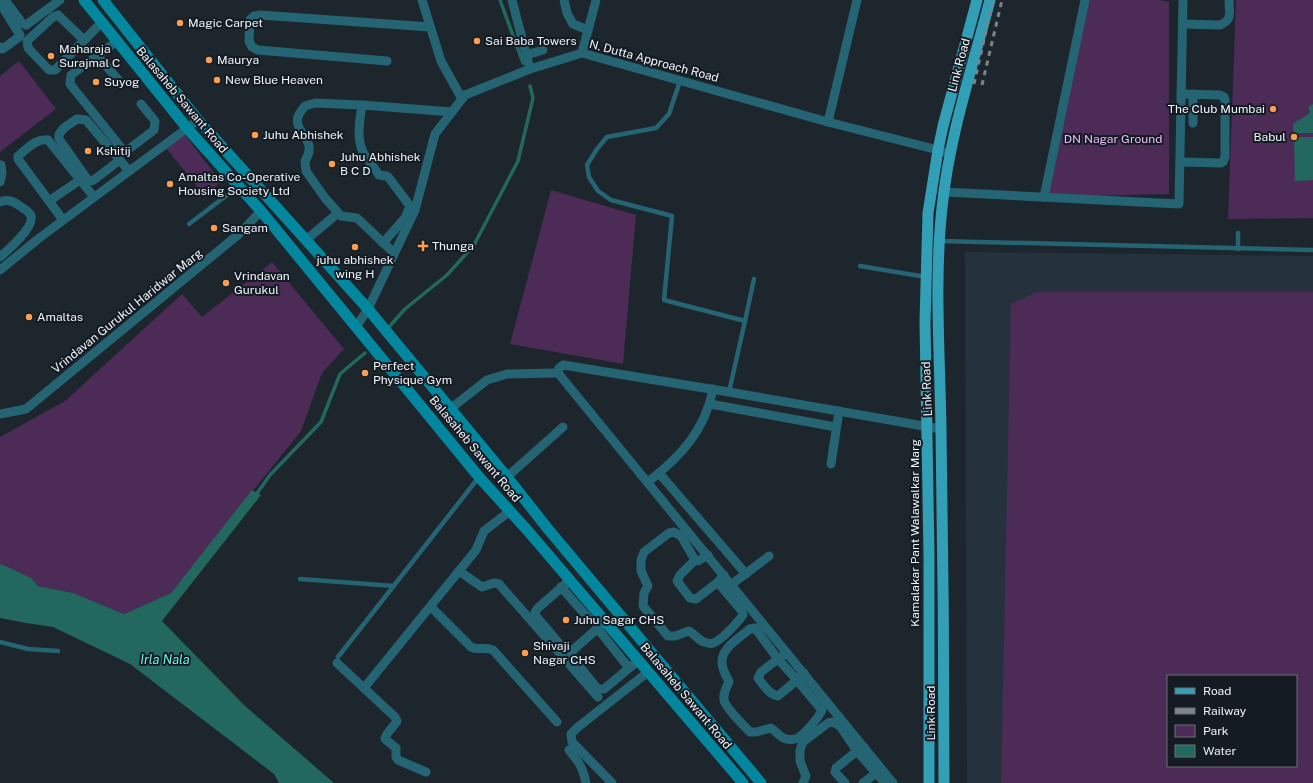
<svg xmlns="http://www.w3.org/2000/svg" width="1313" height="783" font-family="'Public Sans',sans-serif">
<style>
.built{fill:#25313d;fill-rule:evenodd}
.green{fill:#4c2b57;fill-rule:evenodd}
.water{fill:#22685e}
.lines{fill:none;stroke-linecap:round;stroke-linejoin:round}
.stream{stroke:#22685e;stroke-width:3.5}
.service{stroke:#256472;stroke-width:4.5}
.minor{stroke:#256472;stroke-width:9}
.secondary{stroke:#02879e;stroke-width:11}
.primary{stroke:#329fb7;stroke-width:11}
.rail{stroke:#7d838a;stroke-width:3;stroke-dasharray:5 5;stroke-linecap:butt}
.poi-dot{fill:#fb9e50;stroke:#141b23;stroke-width:1.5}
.labels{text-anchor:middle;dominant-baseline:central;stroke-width:4;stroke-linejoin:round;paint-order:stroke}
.poi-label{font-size:12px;fill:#f0f5fa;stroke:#141b23;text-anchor:start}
.street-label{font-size:12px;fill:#f0f5fa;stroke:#141b23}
.park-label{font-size:12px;fill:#ebbefb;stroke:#141b23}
.water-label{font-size:13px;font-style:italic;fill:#73f4df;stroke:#141b23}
</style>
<rect width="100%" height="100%" fill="#1d252d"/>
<path class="built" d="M 965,252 L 1313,256 L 1313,783 L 967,783 ZM 1168,676 L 1296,676 L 1296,766 L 1168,766 Z"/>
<g class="green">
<path d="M 1088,0 L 1160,0 L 1169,2 L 1169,194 L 1044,197 Z"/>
<path d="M 1236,0 L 1313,0 L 1313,218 L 1228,219 Z"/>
<path d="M 19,61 L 56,109 L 0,152 L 0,76 Z"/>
<path d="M 184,134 L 221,182 L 204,195 L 166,148 Z"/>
<path d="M 551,190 L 636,215 L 623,364 L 510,344 Z"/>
<path d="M 272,262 L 344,349 L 322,373 L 301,431 L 171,593 L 124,614 L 73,593 L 38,586 L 31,578 L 8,567 L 0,564 L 0,437 L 65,401 L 182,294 L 202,317 Z"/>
<path d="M 1037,292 L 1313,292 L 1313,783 L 1001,783 L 1011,304 ZM 1168,676 L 1296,676 L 1296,766 L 1168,766 Z"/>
</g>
<g class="water">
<path d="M 1313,104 L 1313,133 L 1294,133 L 1293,124 C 1299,119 1305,118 1310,112 L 1308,107 Z"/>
<path d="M 1294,137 L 1313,137 L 1313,180 L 1295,181 Z"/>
<path d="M 252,490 L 261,495 L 162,621 L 244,705 L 334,783 L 279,783 L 274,774 L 130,664 L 53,627 L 26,623 L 0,618 L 0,564 L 8,567 L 31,578 L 38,586 L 73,593 L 124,614 L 171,593 Z"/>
</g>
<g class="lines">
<g class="stream">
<path d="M 500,0 L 523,63"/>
<path d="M 389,327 L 405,309 L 447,275 L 474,245 L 518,161 L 533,98 L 530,86"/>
<path d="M 255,496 L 270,475 L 321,422 L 340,374 L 365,353"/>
</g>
<g class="service">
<path d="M 680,81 L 669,114 L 656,128 L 607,137 L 597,149 L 587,165 L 589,177 L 598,191 L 611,200 L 672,216 L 664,300 L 745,321 L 729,392"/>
<path d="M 189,224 L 239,186"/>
<path d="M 1238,233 L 1238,249"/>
<path d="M 940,241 L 1313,250"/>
<path d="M 860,266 L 926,277"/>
<path d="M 745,321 L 754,279"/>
<path d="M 300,579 L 394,586"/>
<path d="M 0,642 L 28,649 L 58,651"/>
<path d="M 338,657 L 479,477"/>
</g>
<g class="minor">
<path d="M 5,0 L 22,23 L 26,25 L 60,0"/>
<path d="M 422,0 L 441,61 L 462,99"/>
<path d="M 512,0 L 530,69"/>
<path d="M 564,0 L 567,13 L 573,24 L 588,30"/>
<path d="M 0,3 L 20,35 L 19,37 L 4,48 L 2,49 L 0,47"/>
<path d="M 1183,24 L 1220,25 C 1233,20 1229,12 1229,0"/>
<path d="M 84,40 L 58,15 L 53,17 L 27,41 L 28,48 L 49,70 L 55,70 L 102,22"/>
<path d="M 117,41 L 71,75 L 70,84 L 123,150 L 129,149 L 154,130 L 155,121 L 141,104"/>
<path d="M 582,53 L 596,0"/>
<path d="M 97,55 L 120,82"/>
<path d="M 526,55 L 543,50"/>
<path d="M 387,61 L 258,50 L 252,47 L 249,41 L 250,20 L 254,16 L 260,15 L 430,27"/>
<path d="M 362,105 C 360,119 356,138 363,152 C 367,160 374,167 379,175 L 387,176 L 389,178 L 410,206 L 405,218 L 383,243"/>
<path d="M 828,122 L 857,0"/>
<path d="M 1193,123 L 1193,94"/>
<path d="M 120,160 L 95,179 L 92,181 L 88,180 L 59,139 C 57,130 70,124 77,119 L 86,120 L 129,171"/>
<path d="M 1180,162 L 1221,163 L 1223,162 L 1225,157 L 1225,100 L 1224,97 L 1220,95 L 1181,94"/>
<path d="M 0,165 L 1,165 L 2,174 L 0,182"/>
<path d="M 944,192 L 1179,204 L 1183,0"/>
<path d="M 1044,197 L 1085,0"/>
<path d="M 49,201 L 80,180"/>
<path d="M 0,202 C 8,199 13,201 20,206 C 24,209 29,211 31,216 C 34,228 8,250 0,257"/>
<path d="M 63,220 L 18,159 L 18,156 C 27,149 36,138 48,140 L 94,197"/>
<path d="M 306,240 L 338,213"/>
<path d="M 394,253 L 357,218 L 341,216 L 325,198 L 306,171 L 305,161 C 319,140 293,132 298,117 C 299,113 303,109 305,106 L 315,103 L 362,105 L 452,112"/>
<path d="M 0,270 L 38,239 L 198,120"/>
<path d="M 356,327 L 368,309 L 415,210 L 435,134 L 465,95 L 530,69 L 582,53 L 828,122 L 938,150 L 950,154"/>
<path d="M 710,404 L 836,427"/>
<path d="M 450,409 L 487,380 L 507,374 L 558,373"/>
<path d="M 0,414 L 26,409 L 239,234 L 261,211"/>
<path d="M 831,464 L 839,411"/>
<path d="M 659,473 L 746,574"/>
<path d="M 507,477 L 563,427"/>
<path d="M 648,482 C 680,457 705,431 713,389"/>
<path d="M 708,555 L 698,561 L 695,560 L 681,536 L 674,532 L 669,533 L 644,552 L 641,560 L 641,571 L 648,586 L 644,593 L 643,606 L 668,636 L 675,636 L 689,631 C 695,634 698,640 704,642 C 707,643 711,644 713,643 C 721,641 738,622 743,615 L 742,611 L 720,585 L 718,582 L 724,575"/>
<path d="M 695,560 L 680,575 L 677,581 L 690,598 L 696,599 L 718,582"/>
<path d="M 459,571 L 482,587 L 494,583 L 499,584 L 598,697"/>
<path d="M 732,584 L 769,556"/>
<path d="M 561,587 L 590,620"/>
<path d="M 431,607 L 471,647 C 478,651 485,646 493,650 L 557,722"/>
<path d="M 606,621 L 573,650 L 571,656 L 597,688 L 600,689 L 604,689 L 639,660"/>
<path d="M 598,629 L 629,668"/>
<path d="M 562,647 L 535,615 L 535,612 L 538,608 L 570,580"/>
<path d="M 787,653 L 778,659 L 755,628 L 750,629 C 739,638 717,650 723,668 C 724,673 727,677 729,682 C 726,688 723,694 724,700 C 725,707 744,726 750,732 L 756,732 L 771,728 C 776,731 779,737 786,739 C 788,739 792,740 795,739 C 803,737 819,717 822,710 L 797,680 L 804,673"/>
<path d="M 778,659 L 797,680 L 778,696 C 769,695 763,684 758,678 L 761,672 Z"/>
<path d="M 337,663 L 395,717 L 397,721 C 394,727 386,732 385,739 L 396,748 L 396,757 L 398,760 L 426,772"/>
<path d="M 364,688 L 476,550 L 484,531 L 510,511"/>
<path d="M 569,750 C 579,762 583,768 586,783"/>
<path d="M 879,769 L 876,773 L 885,783"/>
<path d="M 612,783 L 572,742 L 571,734 L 578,727 L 648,672"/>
<path d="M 803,783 L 806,776 L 800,761 L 800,750 L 803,742 L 828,723 L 833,722 L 840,726 L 857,751 L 864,747"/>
<path d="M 845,783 L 835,772 L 836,768 L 857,751 L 876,773 L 863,783"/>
<path d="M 893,783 L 558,373 L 559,368 L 563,365 L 729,392 L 941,429"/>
</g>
<g class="secondary">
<path d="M 84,0 L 187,128 L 261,211 L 479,477 L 528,531 L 743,783"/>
<path d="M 103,0 L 198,120 L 368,309 L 507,477 L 548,529 L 761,783"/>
</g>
<g class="primary">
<path d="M 929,783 L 929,554 L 925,322 L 928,213 L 938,150 L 943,126 L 977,0"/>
<path d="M 944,783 C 944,665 943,548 941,430 C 940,356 934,282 942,208 C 949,137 972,69 990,0"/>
</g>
<g class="rail">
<path d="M 974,84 L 993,0"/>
<path d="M 982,85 L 1002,0"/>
</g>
</g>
<g class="poi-dot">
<circle cx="180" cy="23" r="4"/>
<circle cx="477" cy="41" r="4"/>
<circle cx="51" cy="56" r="4"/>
<circle cx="209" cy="60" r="4"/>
<circle cx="217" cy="80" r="4"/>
<circle cx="96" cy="82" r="4"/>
<circle cx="1273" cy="109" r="4"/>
<circle cx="255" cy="135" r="4"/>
<circle cx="1294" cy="137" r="4"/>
<circle cx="88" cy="151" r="4"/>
<circle cx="332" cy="164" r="4"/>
<circle cx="170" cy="184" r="4"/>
<circle cx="214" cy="228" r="4"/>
<path d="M421 240h4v4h4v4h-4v4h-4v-4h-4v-4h4z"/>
<circle cx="355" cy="247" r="4"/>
<circle cx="226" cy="283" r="4"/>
<circle cx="29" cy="317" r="4"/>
<circle cx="365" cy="373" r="4"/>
<circle cx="566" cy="620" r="4"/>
<circle cx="525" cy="653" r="4"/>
</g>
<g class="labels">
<g class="poi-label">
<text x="188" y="23">Magic Carpet</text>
<text x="485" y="41">Sai Baba Towers</text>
<text x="59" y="49">Maharaja<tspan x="59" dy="14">Surajmal C</tspan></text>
<text x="217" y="60">Maurya</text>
<text x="225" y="80">New Blue Heaven</text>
<text x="104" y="82">Suyog</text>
<text x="1265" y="109" text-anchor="end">The Club Mumbai</text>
<text x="263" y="135">Juhu Abhishek</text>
<text x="1286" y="137" text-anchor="end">Babul</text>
<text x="96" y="151">Kshitij</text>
<text x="340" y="157">Juhu Abhishek<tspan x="340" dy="14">B C D</tspan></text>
<text x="178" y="177">Amaltas Co-Operative<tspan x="178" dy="14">Housing Society Ltd</tspan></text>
<text x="222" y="228">Sangam</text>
<text x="432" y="246">Thunga</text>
<text x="355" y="260" text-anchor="middle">juhu abhishek<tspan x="355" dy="14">wing H</tspan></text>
<text x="234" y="276">Vrindavan<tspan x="234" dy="14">Gurukul</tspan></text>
<text x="37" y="317">Amaltas</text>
<text x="373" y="366">Perfect<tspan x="373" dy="14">Physique Gym</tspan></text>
<text x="574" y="620">Juhu Sagar CHS</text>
<text x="533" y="646">Shivaji<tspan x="533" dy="14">Nagar CHS</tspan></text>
</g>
<g class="street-label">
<text transform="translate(654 61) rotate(15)">N. Dutta Approach Road</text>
<text transform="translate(959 65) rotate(-75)">Link Road</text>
<text transform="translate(182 100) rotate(50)">Balasaheb Sawant Road</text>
<text transform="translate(127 311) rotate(-39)">Vrindavan Gurukul Haridwar Marg</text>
<text transform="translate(927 389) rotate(-92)">Link Road</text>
<text transform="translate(475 449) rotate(50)">Balasaheb Sawant Road</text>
<text transform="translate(915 533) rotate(-90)">Kamalakar Pant Walawalkar Marg</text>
<text transform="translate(686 696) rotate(50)">Balasaheb Sawant Road</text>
<text transform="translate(931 713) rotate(-90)">Link Road</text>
</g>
<g class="park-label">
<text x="1113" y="139">DN Nagar Ground</text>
</g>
<g class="water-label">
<text x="165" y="659">Irla Nala</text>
</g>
</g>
<rect x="1167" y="675" width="130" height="92" fill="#141b23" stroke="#6c7279"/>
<rect x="1175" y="688" width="20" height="6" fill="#329fb7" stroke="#6c7279"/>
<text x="1203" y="695" font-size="12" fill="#f0f5fa">Road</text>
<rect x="1175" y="708" width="20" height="6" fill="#7d838a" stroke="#6c7279"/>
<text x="1203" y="715" font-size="12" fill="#f0f5fa">Railway</text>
<rect x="1175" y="725" width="20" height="12" fill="#4c2b57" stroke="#6c7279"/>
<text x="1203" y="735" font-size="12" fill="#f0f5fa">Park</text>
<rect x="1175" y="745" width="20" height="12" fill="#22685e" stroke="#6c7279"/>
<text x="1203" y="755" font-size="12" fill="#f0f5fa">Water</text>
</svg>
